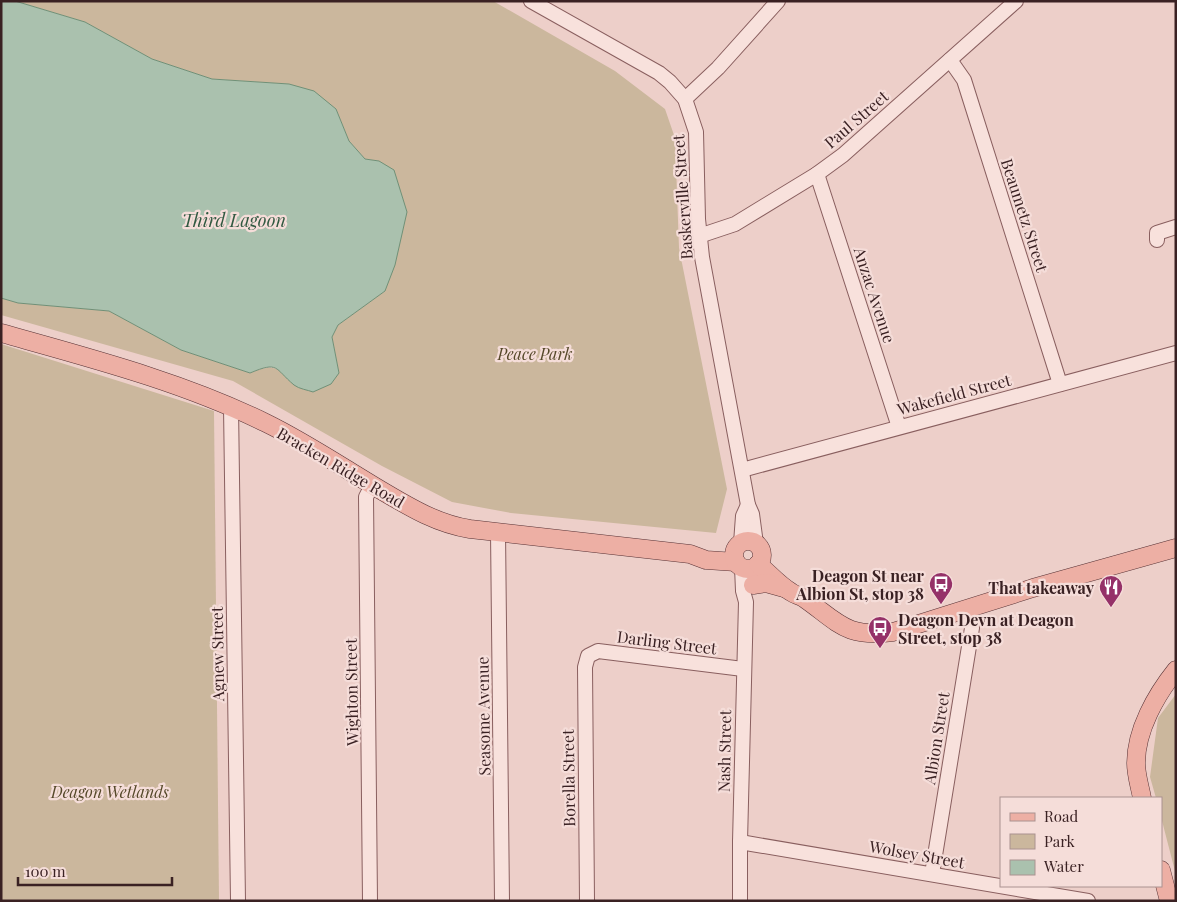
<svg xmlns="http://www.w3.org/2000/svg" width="1177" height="902" font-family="'Playfair Display',serif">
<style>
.green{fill:#cbb79d}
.water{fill:#aac1ae;stroke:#709077}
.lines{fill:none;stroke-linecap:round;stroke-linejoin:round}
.minor-casing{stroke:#895f5f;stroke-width:16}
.major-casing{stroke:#573235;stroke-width:19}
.minor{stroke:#f8e1dc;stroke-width:14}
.major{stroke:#edafa4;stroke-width:18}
.labels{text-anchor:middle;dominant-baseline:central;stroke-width:4.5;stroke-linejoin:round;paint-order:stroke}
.street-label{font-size:16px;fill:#3a2123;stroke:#f5ddd9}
.park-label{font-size:16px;font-style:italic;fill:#554829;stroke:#f5ddd9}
.poi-label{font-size:16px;font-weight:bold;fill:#3a2123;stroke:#f5ddd9;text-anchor:end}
.water-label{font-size:18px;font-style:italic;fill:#315941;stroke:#f5ddd9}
</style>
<rect width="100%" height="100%" fill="#edcfc9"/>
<g class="green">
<path d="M 15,1 L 493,1 L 615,71 L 665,109 L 675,138 L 679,248 L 727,489 L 716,533 L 511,513 L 452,502 L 382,466 L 233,381 L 1,315 L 1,298 L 18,303 L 109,311 L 181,350 L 250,373 C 275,363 278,367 296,386 L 339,373 L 332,337 L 338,325 L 385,291 L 379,161 L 365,159 L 349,141 L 336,109 L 289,84 L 212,79 L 152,59 L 85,22 Z"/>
<path d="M 1,344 L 214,411 L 219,901 L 1,901 Z"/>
<path d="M 1176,694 L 1176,875 L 1161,817 L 1161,798 L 1156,798 L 1150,777 L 1158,718 Z"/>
</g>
<path class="water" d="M 1,1 L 15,1 L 85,22 L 152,59 L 212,79 L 289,84 L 314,91 L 336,109 L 349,141 L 365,159 L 379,161 L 394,170 L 407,212 L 395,265 L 385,291 L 338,325 L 332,337 L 339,373 L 331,384 L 313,392 C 308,390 299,389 294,385 C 274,368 279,361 250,373 L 181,350 L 109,311 L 18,303 L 1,298 Z"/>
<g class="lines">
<g class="minor-casing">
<g id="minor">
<path d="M 531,1 L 659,73 L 670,82 L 685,99 L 696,132 L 698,219 L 702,257 L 748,505 L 752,514 L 756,544"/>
<path d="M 950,60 L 964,80 L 1060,384"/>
<path d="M 685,99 L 718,68 L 778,1"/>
<path d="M 817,174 L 899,427"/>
<path d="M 699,236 L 735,224 L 817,174 L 843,155 L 1016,1"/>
<path d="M 1157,240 L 1157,233 L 1176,227"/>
<path d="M 231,407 L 238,901"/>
<path d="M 742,470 L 1176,353"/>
<path d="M 498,532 L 502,901"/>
<path d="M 741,543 L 743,516 L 748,505"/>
<path d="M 740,842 L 1088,901"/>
<path d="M 932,874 L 972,628 L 968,608"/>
<path d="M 370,901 L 366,497 L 372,485"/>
<path d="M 587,901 L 585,667 L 588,656 L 598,651 L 743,669"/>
<path d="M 740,901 L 740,842 L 746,602 L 743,591 L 742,567"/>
</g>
</g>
<g class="major-casing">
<g id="major">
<path d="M 1,333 C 90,358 183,382 266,423 C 307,443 345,469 384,492 C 411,508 438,524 470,529 L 690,554 L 706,560 L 736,562"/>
<circle cx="748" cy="555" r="14"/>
<path d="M 758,564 C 769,573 779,585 791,592 C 795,595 801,596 805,599 C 839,623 846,638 893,632 L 1033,588 L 1176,548"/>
<path d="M 753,585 L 766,583 L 784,588"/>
<path d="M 1142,798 C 1140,787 1136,775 1136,763 C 1136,730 1156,695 1176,670"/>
<path d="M 1161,870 L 1169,901"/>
</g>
</g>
<use href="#minor" class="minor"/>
<use href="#major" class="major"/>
</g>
<defs>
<g id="bus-pin" transform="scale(1.25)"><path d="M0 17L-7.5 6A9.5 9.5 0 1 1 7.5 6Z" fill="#953168" stroke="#f5ddd9"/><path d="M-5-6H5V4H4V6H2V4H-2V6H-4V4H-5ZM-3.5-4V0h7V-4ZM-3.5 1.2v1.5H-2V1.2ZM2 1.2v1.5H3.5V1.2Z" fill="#fff"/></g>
<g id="restaurant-pin" transform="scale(1.25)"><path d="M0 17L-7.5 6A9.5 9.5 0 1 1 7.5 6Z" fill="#953168" stroke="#f5ddd9"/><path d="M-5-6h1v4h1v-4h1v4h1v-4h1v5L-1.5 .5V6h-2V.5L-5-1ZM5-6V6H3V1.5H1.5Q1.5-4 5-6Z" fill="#fff"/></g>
</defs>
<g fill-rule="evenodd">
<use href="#bus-pin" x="941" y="584"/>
<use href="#restaurant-pin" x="1111" y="587"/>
<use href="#bus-pin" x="880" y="628"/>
</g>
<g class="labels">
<g class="street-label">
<text transform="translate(856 119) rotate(-41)">Paul Street</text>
<text transform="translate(682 197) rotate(-94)">Baskerville Street</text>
<text transform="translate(1025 215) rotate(72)">Beaumetz Street</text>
<text transform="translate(875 295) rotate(72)">Anzac Avenue</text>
<text transform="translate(954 394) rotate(-15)">Wakefield Street</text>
<text transform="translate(341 467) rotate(30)">Bracken Ridge Road</text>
<text transform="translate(667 642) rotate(7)">Darling Street</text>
<text transform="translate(217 654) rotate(-91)">Agnew Street</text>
<text transform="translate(351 692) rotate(-91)">Wighton Street</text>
<text transform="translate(483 716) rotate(-91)">Seasome Avenue</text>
<text transform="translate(936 738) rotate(-81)">Albion Street</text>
<text transform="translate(724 751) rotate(-89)">Nash Street</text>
<text transform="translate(568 778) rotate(-91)">Borella Street</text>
<text transform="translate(917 854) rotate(10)">Wolsey Street</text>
</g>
<g class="park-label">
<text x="535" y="353">Peace Park</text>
<text x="110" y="791">Deagon Wetlands</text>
</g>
<g class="poi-label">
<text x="924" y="575">Deagon St near<tspan x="924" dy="18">Albion St, stop 38</tspan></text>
<text x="1094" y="587">That takeaway</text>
<text x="898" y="619" text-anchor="start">Deagon Devn at Deagon<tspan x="898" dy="18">Street, stop 38</tspan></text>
</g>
<g class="water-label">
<text x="234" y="220">Third Lagoon</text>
</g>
</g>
<rect width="1177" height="902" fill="none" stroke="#3a2123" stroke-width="5"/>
<rect x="1000" y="797" width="162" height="90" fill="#f5ddd9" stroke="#aa9290"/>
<rect x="1010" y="813" width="25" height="8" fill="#edafa4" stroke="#aa9290"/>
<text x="1044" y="822" font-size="15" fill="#3a2123">Road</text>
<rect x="1010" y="834" width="25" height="15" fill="#cbb79d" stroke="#aa9290"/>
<text x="1044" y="847" font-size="15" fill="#3a2123">Park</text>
<rect x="1010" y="860" width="25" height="15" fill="#aac1ae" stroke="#aa9290"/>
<text x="1044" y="872" font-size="15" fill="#3a2123">Water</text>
<path d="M18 877v8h154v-8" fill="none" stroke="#3a2123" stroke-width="2.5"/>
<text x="25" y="877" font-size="15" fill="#3a2123" stroke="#f5ddd9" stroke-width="4" paint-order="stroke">100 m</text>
</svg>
